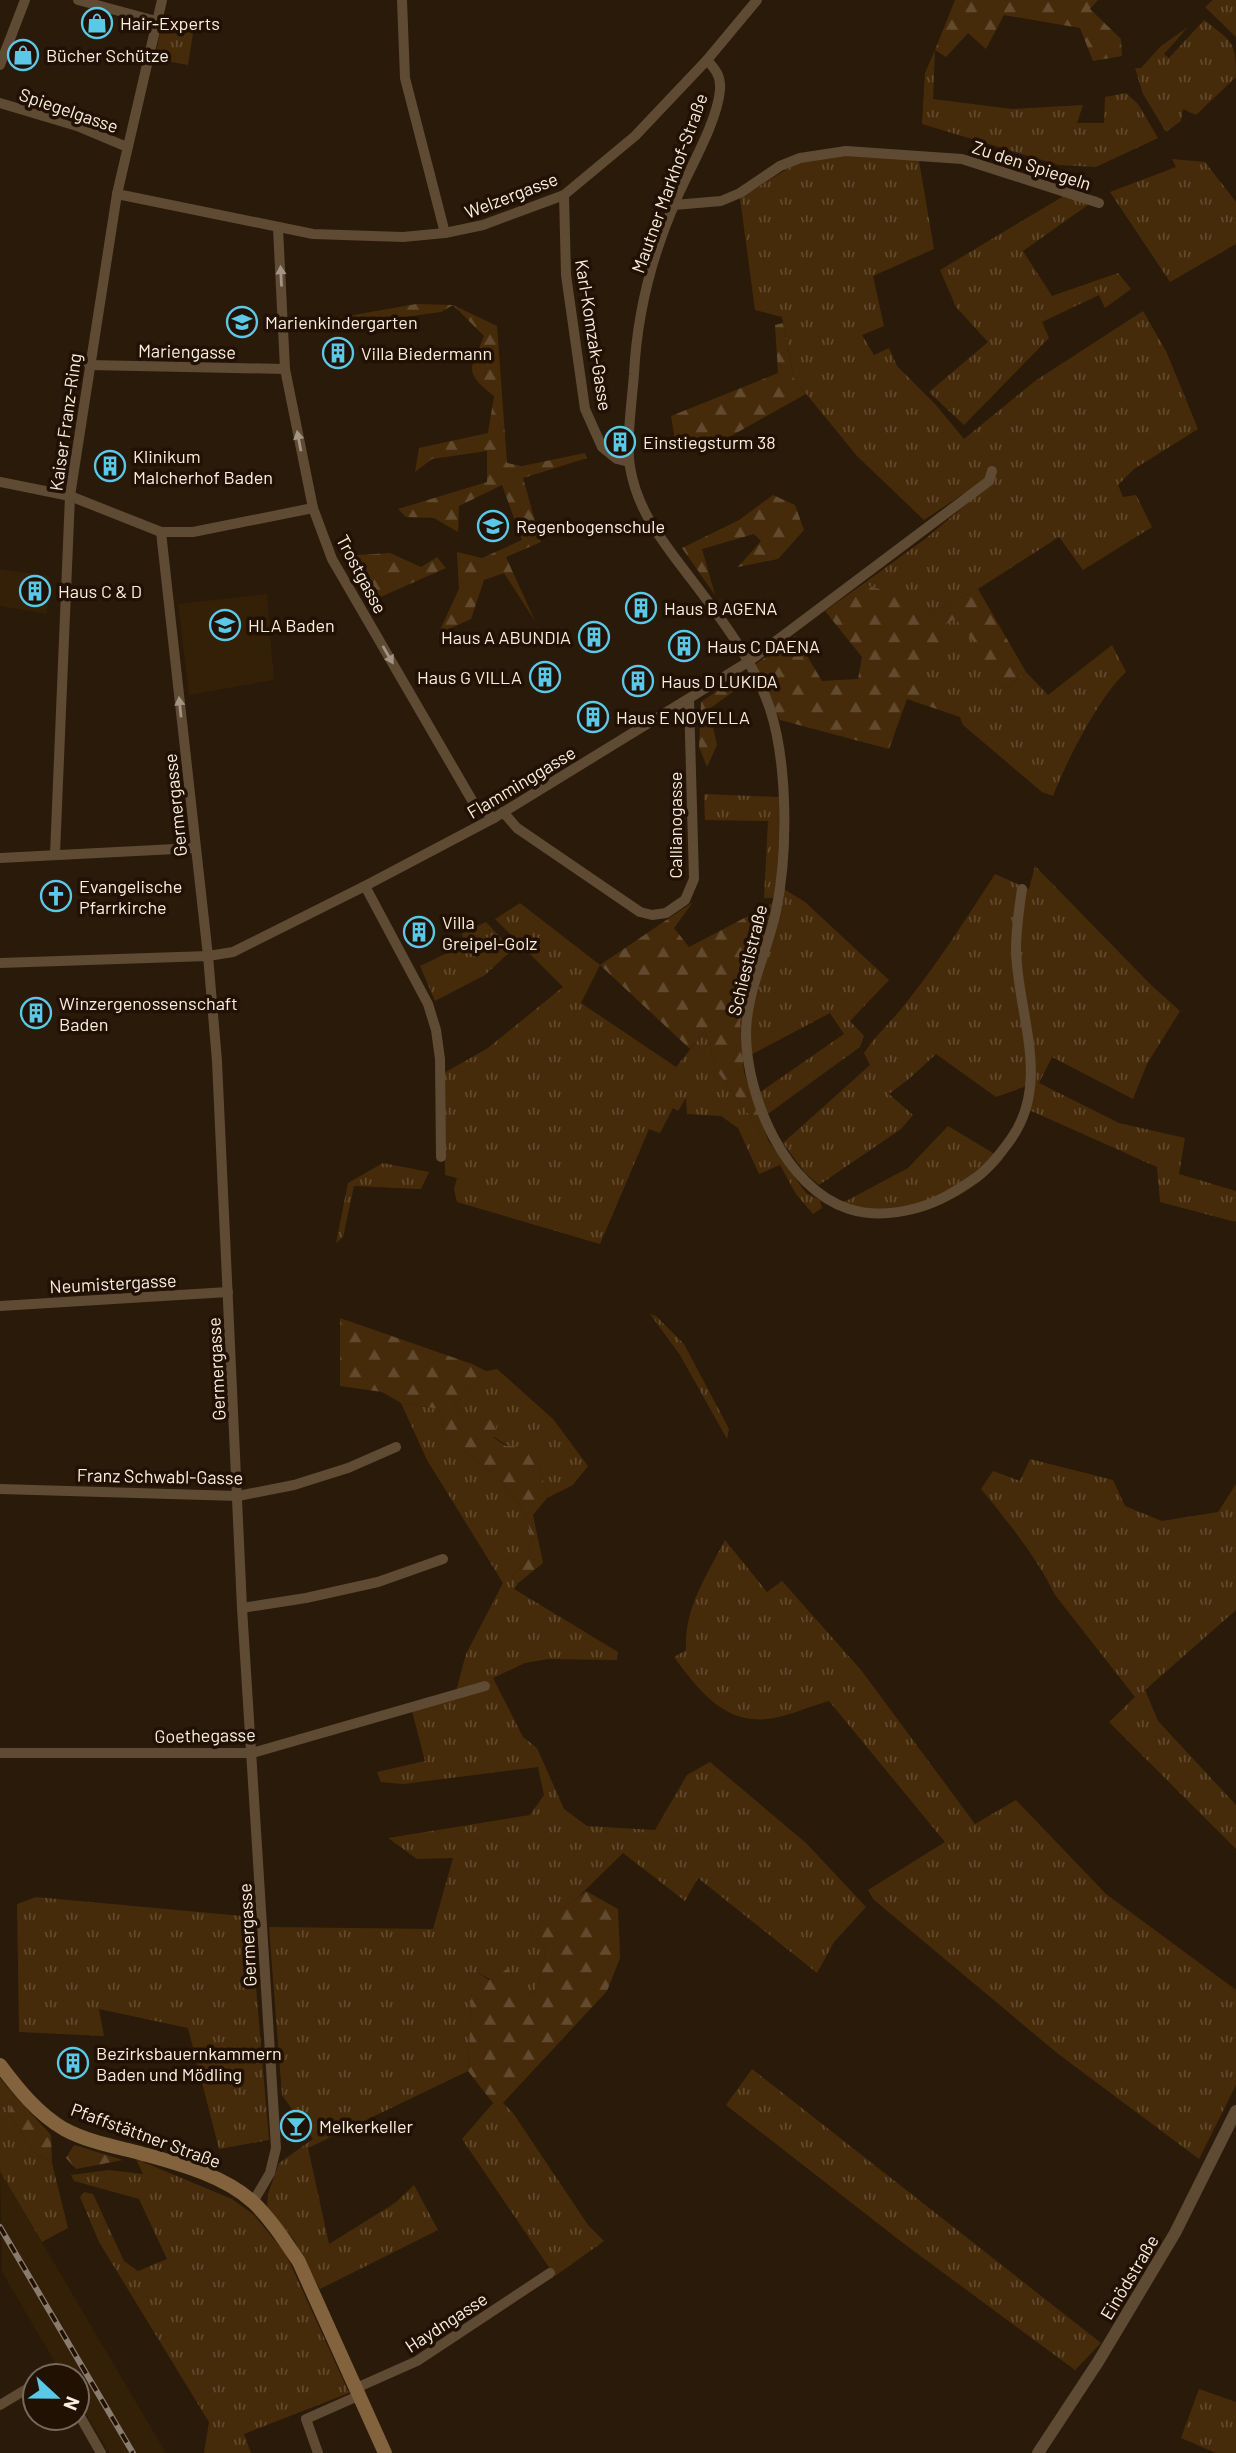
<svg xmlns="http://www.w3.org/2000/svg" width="1236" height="2453" font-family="Barlow,sans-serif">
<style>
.built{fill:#341f07}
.grass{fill:url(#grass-tufts)}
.forest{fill:url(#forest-firs)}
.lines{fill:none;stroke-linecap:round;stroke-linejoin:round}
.minor{stroke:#5f4a34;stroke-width:10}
.tertiary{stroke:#5f4a34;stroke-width:12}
.secondary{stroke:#83623e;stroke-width:14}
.rail-casing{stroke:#897b6d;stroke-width:6}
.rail{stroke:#201102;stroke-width:3.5;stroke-dasharray:10;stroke-linecap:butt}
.oneway{fill:#a49483}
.labels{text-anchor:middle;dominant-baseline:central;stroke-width:7;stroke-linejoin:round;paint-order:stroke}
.poi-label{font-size:18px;fill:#f9eee3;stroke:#201102;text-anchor:start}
.street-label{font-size:18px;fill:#f9eee3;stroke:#201102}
</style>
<defs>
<pattern id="grass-tufts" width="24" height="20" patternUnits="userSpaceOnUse" patternTransform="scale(1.75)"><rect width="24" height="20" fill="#462b0a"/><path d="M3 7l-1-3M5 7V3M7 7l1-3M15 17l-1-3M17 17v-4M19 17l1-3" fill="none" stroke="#614a2e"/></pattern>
<pattern id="forest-firs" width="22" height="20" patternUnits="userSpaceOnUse" patternTransform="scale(1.75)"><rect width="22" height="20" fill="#462b0a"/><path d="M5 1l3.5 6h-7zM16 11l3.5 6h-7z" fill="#614a2e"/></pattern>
</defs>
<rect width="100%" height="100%" fill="#2a1a09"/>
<g class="built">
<path d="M 0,569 L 49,576 L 47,614 L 0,606 Z"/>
<path d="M 267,594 L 274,680 L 189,695 L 178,604 Z"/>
<path d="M 0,2171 L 166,2453 L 109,2453 L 77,2399 L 77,2376 L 63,2376 L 2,2272 Z"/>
</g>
<g class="grass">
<path d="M 1213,0 L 1236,0 L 1236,37 L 1205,7 Z"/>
<path d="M 1204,20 C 1232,42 1236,40 1236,77 L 1196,115 L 1183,109 L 1181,121 L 1166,132 L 1143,94 L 1135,68 L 1141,68 L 1161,46 L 1188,27 L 1164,54 L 1169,58 Z"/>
<path d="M 161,27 L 193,33 L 188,65 L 155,59 Z"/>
<path d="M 935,50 L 933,99 L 1012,109 L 1083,105 L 1077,123 L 1104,123 L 1105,97 L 1126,93 L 1138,104 L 1158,138 L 1096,167 L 1059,165 L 922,124 L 925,73 Z"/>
<path d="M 850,154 L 918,155 L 934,249 L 873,276 L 884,326 L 862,335 L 874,355 L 889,348 L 897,366 L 935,404 L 964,439 L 1035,381 L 1143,311 L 1166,351 L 1198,429 L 1134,469 L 1118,485 L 1123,497 L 1136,495 L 1152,527 L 1083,570 L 1059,537 L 978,589 L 917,620 L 907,598 L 863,584 L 925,539 L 968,503 L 963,494 L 924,520 L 857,456 L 794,379 L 782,317 L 755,310 L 740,198 L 800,161 Z"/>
<path d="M 1172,159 L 1205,162 L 1236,202 L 1236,244 L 1170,282 L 1110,192 L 1176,167 Z"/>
<path d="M 1057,188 L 1099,197 L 1023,251 L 1052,296 L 1118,273 L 1131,289 L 1105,308 L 1099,295 L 1042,322 L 1049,338 L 964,425 L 929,392 L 988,342 L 956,307 L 940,270 L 1062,197 Z"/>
<path d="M 955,617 L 980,650 L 985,667 L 1005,689 L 1026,672 L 1048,695 L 1112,645 L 1126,672 C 1100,695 1066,762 1053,796 L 1042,792 L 963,725 L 960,717 L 905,680 L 905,669 L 939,629 Z"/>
<path d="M 704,794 L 779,797 L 780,848 L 776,895 L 772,898 L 764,898 L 768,821 L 705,820 Z"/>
<path d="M 1035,866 L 1152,986 L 1180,1011 L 1147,1064 L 1133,1099 L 1052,1057 L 1039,1083 L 1119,1123 L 1185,1138 L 1179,1174 L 1236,1191 L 1236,1222 L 1160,1202 L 1157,1167 L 1029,1110 L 1034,1081 L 1024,1087 L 996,1097 L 936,1054 L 910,1078 L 889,1094 L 913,1115 L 901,1129 L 819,1185 L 805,1173 L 783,1143 L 870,1065 L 864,1053 C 875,1036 889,1024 902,1008 C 936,966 966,919 995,874 L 1029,889 Z"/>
<path d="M 784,889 L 805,902 L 889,980 L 850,1021 L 864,1036 L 860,1047 L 761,1119 L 753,1097 L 844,1034 L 830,1013 L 743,1059 L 740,1022 L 767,928 L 771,904 Z"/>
<path d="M 520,903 L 600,965 L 581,1003 L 676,1067 L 705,1031 L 717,1071 L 746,1110 L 765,1140 L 768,1140 L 806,1193 L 820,1200 L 822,1208 L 813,1214 L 796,1194 L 780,1165 L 759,1174 L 738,1128 L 721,1116 L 687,1114 L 686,1098 L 678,1111 L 673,1108 L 660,1133 L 649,1129 L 600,1244 L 457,1202 L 454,1189 L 457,1178 L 445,1175 L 444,1073 L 488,1048 L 563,987 L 495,919 Z"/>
<path d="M 486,922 L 512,950 L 485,975 L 435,1001 L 420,966 L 464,945 L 462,933 Z"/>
<path d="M 948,1126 L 1003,1159 C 969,1198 918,1222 865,1216 C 855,1215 844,1211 833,1208 L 908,1168 Z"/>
<path d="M 383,1163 L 429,1172 L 421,1189 L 354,1186 L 343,1237 L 336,1243 L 348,1183 Z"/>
<path d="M 650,1314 L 656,1316 L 684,1344 L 729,1429 L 727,1439 L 680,1355 Z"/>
<path d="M 497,1369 L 553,1419 L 588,1466 L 573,1485 L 547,1498 L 540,1467 L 473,1423 L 454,1405 L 486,1371 Z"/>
<path d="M 401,1403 L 439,1409 L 445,1436 L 498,1477 L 526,1515 L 532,1540 L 528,1559 L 512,1576 L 517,1584 L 514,1589 L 618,1652 L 617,1660 L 548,1659 L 525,1663 L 493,1678 L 523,1737 L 537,1748 L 564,1809 L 587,1826 L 655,1830 L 687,1775 L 710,1762 L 806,1843 L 866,1907 L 834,1942 L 817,1973 L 698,1878 L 685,1901 L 623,1853 L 575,1900 L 530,1931 L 546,1950 L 536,1992 L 521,1996 L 475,1971 L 471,2001 L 468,2071 L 308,2148 L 329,2244 L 395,2203 L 414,2185 L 438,2230 L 320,2289 L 294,2240 L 267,2206 L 268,2194 L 279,2163 L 313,2139 L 282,2095 L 269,1927 L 433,1929 L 453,1858 L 417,1859 L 388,1838 L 530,1815 L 544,1795 L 538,1767 L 403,1784 L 381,1782 L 377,1772 L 425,1761 L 412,1711 L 454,1699 L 466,1654 L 503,1583 L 427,1460 Z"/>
<path d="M 1030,1459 L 1113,1480 L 1125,1506 L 1162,1521 L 1218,1512 L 1236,1484 L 1236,1610 L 1145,1690 L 1158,1721 L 1236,1805 L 1236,1849 L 1109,1722 L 1135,1697 L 1055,1595 C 1036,1556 1008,1522 981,1489 L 993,1471 L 1020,1481 Z"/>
<path d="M 725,1540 L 767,1592 L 782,1581 L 861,1670 L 975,1824 L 1016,1800 L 1106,1894 L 1236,1990 L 1236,2085 L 1199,2159 L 1057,2053 L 873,1899 L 868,1890 L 945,1842 L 829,1701 C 809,1706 788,1717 767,1719 C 723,1724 697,1688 674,1657 L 686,1650 C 684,1608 707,1575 725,1540 Z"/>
<path d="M 36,1897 L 253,1917 L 254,1964 L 269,2140 L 219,2149 L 188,2028 L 99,2009 L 104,2036 L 19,2032 L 17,1904 Z"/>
<path d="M 752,2069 L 1101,2343 L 1075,2370 L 903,2243 L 726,2105 Z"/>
<path d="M 0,2078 L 13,2094 L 9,2113 L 33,2152 L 52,2163 L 68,2228 L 42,2242 L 0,2171 Z"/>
<path d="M 493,2103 L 503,2103 L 513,2113 L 588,2225 L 604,2241 L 555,2276 L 462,2139 Z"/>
<path d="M 136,2159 L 232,2199 L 254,2215 L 286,2254 L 349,2393 L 244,2434 L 251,2453 L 204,2453 L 209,2422 L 99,2242 L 80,2197 L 84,2192 L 93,2194 L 124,2261 L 138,2271 L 167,2259 L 139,2199 L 74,2181 L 71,2175 L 109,2170 L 143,2174 Z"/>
<path d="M 1199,2389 L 1236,2402 L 1236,2453 L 1216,2453 L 1181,2438 Z"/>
</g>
<g class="forest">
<path d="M 955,0 L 1098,0 L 1090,9 L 1121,39 L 1122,56 L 1093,61 L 1080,28 L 1004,15 L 986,49 L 968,33 L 946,57 L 935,50 Z"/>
<path d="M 416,304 L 453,305 L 497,326 L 507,463 L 522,466 L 585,453 L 587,458 L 523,478 L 541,542 L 506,557 L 535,621 L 504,573 L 484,580 L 471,619 L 438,634 L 459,589 L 457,552 L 482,558 L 522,540 L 502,485 L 459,506 L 458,532 L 434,518 L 406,517 L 398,509 L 487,482 L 487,451 L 432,459 L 415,472 L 419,448 L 488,433 L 494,396 C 462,371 471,369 484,336 L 453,305 L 441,312 L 295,332 L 296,325 Z"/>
<path d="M 783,323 L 794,379 L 806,394 L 711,447 L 675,440 L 671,416 L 778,373 L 775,325 Z"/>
<path d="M 773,495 L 795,505 L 804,530 L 778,559 L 738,567 L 761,541 L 754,534 L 702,549 L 715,595 L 682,548 L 739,520 Z"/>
<path d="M 390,553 L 421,567 L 437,557 L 446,568 L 369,602 L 342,556 Z"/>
<path d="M 863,584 L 908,598 L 917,620 L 978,589 L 1026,672 L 1005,689 L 985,667 L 974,667 L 980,650 L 955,618 L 940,629 L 945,652 L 923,671 L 906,669 L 905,680 L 939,693 L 960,717 L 907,699 L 889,749 L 780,720 L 752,667 L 795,636 L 822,681 L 858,679 L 862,657 L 825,611 Z"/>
<path d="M 739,676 L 744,684 L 709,709 L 717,745 L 707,767 L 699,747 L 701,702 Z"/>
<path d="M 693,902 L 674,928 L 689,947 L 771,904 L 767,928 L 740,1022 L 744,1072 L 768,1140 L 765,1140 L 746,1110 L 717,1071 L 705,1031 L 690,1049 L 600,965 Z"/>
<path d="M 340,1318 L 472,1364 L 486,1371 L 454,1405 L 473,1423 L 500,1415 L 493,1437 L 506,1446 L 543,1448 L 540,1467 L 547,1498 L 533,1515 L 543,1563 L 517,1584 L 512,1576 L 528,1559 L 532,1540 L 526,1515 L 498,1477 L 445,1436 L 439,1409 L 401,1403 L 382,1392 L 340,1386 Z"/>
<path d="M 586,1891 L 618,1909 L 620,1958 L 607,1991 L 503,2103 L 493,2103 L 468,2071 L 471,2001 L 474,1970 L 489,1980 L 507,1969 L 521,1996 L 536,1992 L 546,1950 L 530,1931 L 575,1900 Z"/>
<path d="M 13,2094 L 51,2135 L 52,2163 L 33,2152 L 9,2113 Z"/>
<path d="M 74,2145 L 123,2160 L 76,2169 L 66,2158 Z"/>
</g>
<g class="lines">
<g class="minor">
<path d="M 78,0 L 156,21"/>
<path d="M 402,0 L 405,78 L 445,233"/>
<path d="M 707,60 C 716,70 721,76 720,90 C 717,123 689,169 676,200 C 652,255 637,315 634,374 C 632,401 626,441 630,467 C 637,509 660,538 685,571 C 716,612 754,660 770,709 C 788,765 788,854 776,911 C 767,953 746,992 746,1035 C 747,1098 785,1188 849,1209 C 871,1216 895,1214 917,1208 C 939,1202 958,1190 977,1177 C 990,1167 1001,1153 1011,1139 C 1052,1081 1017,1013 1016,949 C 1016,929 1019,909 1022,889"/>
<path d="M 0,65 L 25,0"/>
<path d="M 0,103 L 77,126 L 127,147"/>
<path d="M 117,194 L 313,234 L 403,237 L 445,233 L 483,225 L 564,195 L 635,136 L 707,60 L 757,0"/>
<path d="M 564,195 L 566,275 L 585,409 L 602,447 L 617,459 L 629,462"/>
<path d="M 674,205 L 721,201 L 740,193 L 780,166 L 800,158 L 846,151 L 962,159 L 1099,203"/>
<path d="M 278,228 L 285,369 L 313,508 L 332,559 L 473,802 L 494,818"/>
<path d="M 89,365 L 285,369"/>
<path d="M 0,482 L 70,496 L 161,532 L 193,532 L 313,508"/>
<path d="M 161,532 L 208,956 L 217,1061 L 242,1608 L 276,2148 L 270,2173 L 253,2202"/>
<path d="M 503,812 L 517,828 L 640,912 L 652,915 L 666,913 L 685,900 L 694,879 L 689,700"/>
<path d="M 55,854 L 70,496 L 117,194 L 162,0"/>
<path d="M 0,858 L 195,848"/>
<path d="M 365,886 L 428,1004 L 436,1030 L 440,1059 L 441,1157"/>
<path d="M 0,963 L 208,956 L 233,952 L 365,886 L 494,818 L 748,662 L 989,481 L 992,471"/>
<path d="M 0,1306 L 228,1292"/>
<path d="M 0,1489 L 238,1496 L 294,1485 L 348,1468 L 396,1447"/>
<path d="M 242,1608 L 306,1598 L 378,1582 L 443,1559"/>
<path d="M 0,1753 L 252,1753 L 485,1686"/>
<path d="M 48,2376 L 55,2372 L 57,2376"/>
<path d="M 354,2389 L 417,2361 L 550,2273"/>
<path d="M 0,2405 L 35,2384"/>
<path d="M 77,2411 L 101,2453"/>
<path d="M 318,2453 L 306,2419 L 358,2396"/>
</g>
<path class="tertiary" d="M 1038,2453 L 1098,2362 L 1175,2233 L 1236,2111"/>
<path class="secondary" d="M 0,2065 C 18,2089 38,2114 64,2129 C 86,2141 112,2146 136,2152 C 175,2163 222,2174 253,2202 C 271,2219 285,2241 299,2262 L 385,2453"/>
<g class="rail-casing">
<path id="rail" d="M 0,2227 L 133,2453"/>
</g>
<use href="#rail" class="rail"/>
</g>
<defs><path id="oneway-solid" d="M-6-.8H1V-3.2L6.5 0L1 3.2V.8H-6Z" transform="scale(1.75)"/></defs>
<g class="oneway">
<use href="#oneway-solid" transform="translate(281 276) rotate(-93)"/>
<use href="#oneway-solid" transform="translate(299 441) rotate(-101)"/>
<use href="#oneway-solid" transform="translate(388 655) rotate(60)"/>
<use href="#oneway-solid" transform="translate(180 707) rotate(-96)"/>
</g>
<defs>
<g id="shop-ring" transform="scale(1.575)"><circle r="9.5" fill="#201102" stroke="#5bc8e7" stroke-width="1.5"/><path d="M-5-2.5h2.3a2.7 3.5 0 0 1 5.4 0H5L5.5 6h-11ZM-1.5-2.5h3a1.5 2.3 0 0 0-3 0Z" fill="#5bc8e7"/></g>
<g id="school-ring" transform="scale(1.575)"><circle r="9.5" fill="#201102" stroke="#5bc8e7" stroke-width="1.5"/><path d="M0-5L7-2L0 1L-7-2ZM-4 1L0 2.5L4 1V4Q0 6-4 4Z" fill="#5bc8e7"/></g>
<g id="building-ring" transform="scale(1.575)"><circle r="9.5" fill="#201102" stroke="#5bc8e7" stroke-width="1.5"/><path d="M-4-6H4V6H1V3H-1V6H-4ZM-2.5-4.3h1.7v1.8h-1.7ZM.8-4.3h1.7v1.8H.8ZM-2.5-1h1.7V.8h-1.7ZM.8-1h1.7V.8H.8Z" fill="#5bc8e7"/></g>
<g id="church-ring" transform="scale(1.575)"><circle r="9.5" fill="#201102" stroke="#5bc8e7" stroke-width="1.5"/><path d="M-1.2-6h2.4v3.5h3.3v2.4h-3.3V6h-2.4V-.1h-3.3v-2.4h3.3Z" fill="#5bc8e7"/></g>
<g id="bar-ring" transform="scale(1.575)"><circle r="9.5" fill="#201102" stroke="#5bc8e7" stroke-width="1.5"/><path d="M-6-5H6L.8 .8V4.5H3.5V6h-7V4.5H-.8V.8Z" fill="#5bc8e7"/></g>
</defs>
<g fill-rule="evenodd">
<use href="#shop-ring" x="97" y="23"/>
<use href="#shop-ring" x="23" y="55"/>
<use href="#school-ring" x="242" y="322"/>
<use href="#building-ring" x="338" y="353"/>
<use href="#building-ring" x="620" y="442"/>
<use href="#building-ring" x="110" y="466"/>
<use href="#school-ring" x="493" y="526"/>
<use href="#building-ring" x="35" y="591"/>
<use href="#building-ring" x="641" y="608"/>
<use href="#school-ring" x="225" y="625"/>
<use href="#building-ring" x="594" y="637"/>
<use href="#building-ring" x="684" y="646"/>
<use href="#building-ring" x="545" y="677"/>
<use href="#building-ring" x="638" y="681"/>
<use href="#building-ring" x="593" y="717"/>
<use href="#church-ring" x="56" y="896"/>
<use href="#building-ring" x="419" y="932"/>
<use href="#building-ring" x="36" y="1013"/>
<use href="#building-ring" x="73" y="2063"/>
<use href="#bar-ring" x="296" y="2126"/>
</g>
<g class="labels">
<g class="poi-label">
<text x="120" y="23">Hair-Experts</text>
<text x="46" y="55">Bücher Schütze</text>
<text x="265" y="322">Marienkindergarten</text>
<text x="361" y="353">Villa Biedermann</text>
<text x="643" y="442">Einstiegsturm 38</text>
<text x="133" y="456">Klinikum<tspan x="133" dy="21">Malcherhof Baden</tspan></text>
<text x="516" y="526">Regenbogenschule</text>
<text x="58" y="591">Haus C &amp; D</text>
<text x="664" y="608">Haus B AGENA</text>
<text x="248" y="625">HLA Baden</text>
<text x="571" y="637" text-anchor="end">Haus A ABUNDIA</text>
<text x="707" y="646">Haus C DAENA</text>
<text x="522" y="677" text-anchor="end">Haus G VILLA</text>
<text x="661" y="681">Haus D LUKIDA</text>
<text x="616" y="717">Haus E NOVELLA</text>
<text x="79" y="886">Evangelische<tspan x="79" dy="21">Pfarrkirche</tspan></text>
<text x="442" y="922">Villa<tspan x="442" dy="21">Greipel-Golz</tspan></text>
<text x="59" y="1003">Winzergenossenschaft<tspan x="59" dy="21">Baden</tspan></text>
<text x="96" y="2053">Bezirksbauernkammern<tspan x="96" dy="21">Baden und Mödling</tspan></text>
<text x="319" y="2126">Melkerkeller</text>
</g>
<g class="street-label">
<text transform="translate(69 110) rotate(19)">Spiegelgasse</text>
<text transform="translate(1032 165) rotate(18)">Zu den Spiegeln</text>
<text transform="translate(669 183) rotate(-70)">Mautner Markhof-Straße</text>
<text transform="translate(511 195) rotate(-21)">Welzergasse</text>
<text transform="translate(594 335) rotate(81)">Karl-Komzak-Gasse</text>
<text transform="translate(187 351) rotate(1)">Mariengasse</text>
<text transform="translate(65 422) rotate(-82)">Kaiser Franz-Ring</text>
<text transform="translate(362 574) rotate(62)">Trostgasse</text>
<text transform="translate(521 782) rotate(-31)">Flamminggasse</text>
<text transform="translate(175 805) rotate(-96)">Germergasse</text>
<text transform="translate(675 825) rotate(-90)">Callianogasse</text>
<text transform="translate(747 960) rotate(-76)">Schiestlstraße</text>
<text transform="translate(113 1283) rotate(-3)">Neumistergasse</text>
<text transform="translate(216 1369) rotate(-93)">Germergasse</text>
<text transform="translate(160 1476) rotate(1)">Franz Schwabl-Gasse</text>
<text transform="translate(205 1735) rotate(-1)">Goethegasse</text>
<text transform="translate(247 1935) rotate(-93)">Germergasse</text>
<text transform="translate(146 2135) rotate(20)">Pfaffstättner Straße</text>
<text transform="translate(1129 2277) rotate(-59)">Einödstraße</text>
<text transform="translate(446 2322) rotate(-33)">Haydngasse</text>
</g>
</g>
<g transform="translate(56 2397) rotate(112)"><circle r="33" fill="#201102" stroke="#77695c" stroke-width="2"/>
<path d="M0-5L12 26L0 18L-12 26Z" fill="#5bc8e7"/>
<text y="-10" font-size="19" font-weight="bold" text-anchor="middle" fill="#f9eee3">N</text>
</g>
</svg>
